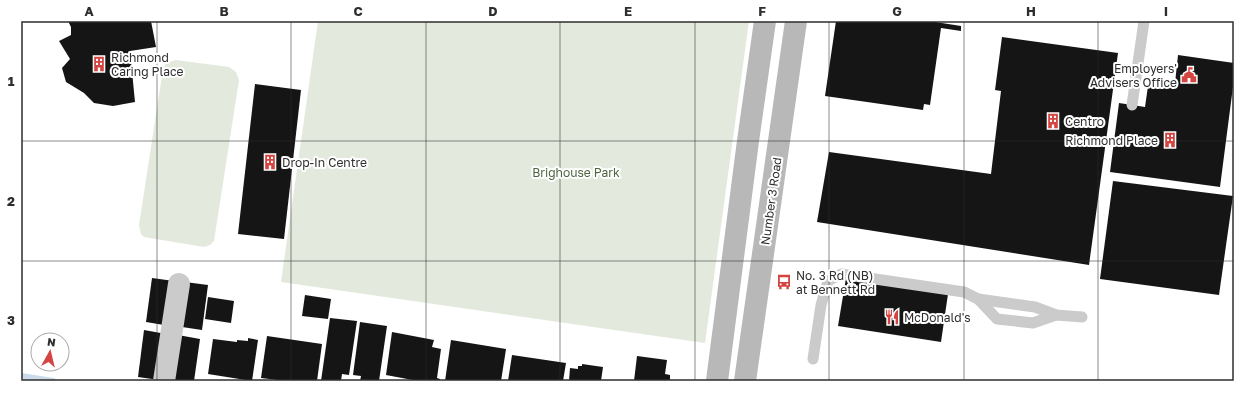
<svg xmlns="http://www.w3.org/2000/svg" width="1255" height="402" font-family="'Golos Text',sans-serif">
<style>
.green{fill:#e3eadd}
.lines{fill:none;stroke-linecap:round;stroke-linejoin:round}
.stream{stroke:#cbdae8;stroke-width:6}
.building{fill:#151515}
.lane{stroke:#cbcbcb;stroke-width:11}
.street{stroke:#cbcbcb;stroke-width:22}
.secondary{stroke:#b8b8b8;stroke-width:22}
.grid{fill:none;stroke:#2e2e2e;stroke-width:1;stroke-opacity:0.55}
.labels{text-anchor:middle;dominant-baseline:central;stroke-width:4;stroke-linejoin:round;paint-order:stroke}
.poi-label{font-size:12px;fill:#2e2e2e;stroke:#fff;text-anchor:start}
.park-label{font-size:12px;fill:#4e6540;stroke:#fff}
.street-label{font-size:12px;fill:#2e2e2e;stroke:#fff}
.neatline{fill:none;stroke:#2e2e2e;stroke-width:1.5}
.grid-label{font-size:13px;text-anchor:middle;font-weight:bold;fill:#2e2e2e}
</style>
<rect width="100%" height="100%" fill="#fff"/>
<g class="green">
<path d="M 318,21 L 749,21 L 705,343 L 281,282 Z"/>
<path d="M 176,60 L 229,67 L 236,72 L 239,80 L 214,241 L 210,245 L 204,247 L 144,237 L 141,234 L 139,225 L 163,69 L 166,63 Z"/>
</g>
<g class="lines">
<path class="stream" d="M 21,376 L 53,381"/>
</g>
<g class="building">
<path d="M 68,21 L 151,21 L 156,47 L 130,51 L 135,102 L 113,106 L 94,103 L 84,93 L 66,82 L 62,68 L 70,59 L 59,41 L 71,35 L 71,27 Z"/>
<path d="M 836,21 L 929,21 L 961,26 L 961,31 L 941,28 L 930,105 L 924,104 L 923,110 L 825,96 Z"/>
<path d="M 1002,37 L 1118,53 L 1089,265 L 817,222 L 829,152 L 991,174 L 1001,91 L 995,90 Z"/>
<path d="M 1178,55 L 1234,63 L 1234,79 L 1220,187 L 1110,172 L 1119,103 L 1145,107 L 1149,79 L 1175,83 Z"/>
<path d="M 255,84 L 301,90 L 284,239 L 238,234 Z"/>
<path d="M 1113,181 L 1233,196 L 1219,295 L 1100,279 Z"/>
<path d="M 152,278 L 174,281 L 164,325 L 146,322 Z"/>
<path d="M 846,278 L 948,294 L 941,342 L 838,326 Z"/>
<path d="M 185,282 L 208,285 L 202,330 L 182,327 Z"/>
<path d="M 305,295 L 331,299 L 328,319 L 302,316 Z"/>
<path d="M 208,297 L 234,301 L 231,323 L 205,319 Z"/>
<path d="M 330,318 L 357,321 L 349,375 L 342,374 L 341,381 L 321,381 Z"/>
<path d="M 360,322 L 387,326 L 379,381 L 360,381 L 361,376 L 353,375 Z"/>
<path d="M 144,330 L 166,334 L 159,380 L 138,377 Z"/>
<path d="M 392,332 L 434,340 L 432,347 L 441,349 L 437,378 L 440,379 L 440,381 L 418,381 L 386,375 Z"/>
<path d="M 178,335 L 200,339 L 194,381 L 171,381 Z"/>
<path d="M 267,336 L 322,344 L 317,381 L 286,381 L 261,378 Z"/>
<path d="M 248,338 L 258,340 L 252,381 L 208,374 L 213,339 L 237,342 L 237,340 L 248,341 Z"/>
<path d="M 451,340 L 506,349 L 501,381 L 445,381 Z"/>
<path d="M 512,355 L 566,363 L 563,381 L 508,381 Z"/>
<path d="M 637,356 L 667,360 L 665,374 L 670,375 L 670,381 L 634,381 Z"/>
<path d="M 582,364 L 603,367 L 601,381 L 569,381 L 570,368 L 578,369 L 578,366 L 582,366 Z"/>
</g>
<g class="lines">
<g class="lane">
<path d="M 1132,105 L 1144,21"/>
<path d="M 978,299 L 1035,307 L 1056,315 L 1082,317"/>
<path d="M 813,359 L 821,305 L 828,281 L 841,274 L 964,292 L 978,299 L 997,319 L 1033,323 L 1056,315"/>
</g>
<path class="street" d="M 164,381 L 179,284"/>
<g class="secondary">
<path d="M 717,381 L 748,141 L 765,21"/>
<path d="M 745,381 L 796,21"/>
</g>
</g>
<path class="grid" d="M 157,21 L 157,381M 291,21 L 291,381M 426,21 L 426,381M 560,21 L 560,381M 695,21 L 695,381M 829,21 L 829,381M 964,21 L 964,381M 1098,21 L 1098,381M 21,141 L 1234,141M 21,261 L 1234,261"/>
<defs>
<g id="building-bare" transform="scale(1.2)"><path d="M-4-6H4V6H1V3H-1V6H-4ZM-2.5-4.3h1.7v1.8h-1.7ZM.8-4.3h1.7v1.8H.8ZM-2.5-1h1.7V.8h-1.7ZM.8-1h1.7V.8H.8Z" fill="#d44441" stroke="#fff" stroke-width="2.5" paint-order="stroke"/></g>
<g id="civic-bare" transform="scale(1.2)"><path d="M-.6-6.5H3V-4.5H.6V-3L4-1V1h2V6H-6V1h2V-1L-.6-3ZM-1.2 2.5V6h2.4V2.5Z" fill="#d44441" stroke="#fff" stroke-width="2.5" paint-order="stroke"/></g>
<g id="bus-bare" transform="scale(1.2)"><path d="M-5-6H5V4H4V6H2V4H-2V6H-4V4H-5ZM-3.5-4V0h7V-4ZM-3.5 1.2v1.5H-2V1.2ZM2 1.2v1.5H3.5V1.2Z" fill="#d44441" stroke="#fff" stroke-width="2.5" paint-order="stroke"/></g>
<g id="restaurant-bare" transform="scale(1.2)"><path d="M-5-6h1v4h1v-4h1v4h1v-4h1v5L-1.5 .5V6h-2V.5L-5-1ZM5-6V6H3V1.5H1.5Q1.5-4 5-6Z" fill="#d44441" stroke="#fff" stroke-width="2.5" paint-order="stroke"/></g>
</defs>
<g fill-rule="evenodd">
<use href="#building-bare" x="99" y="64"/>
<use href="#civic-bare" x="1189" y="75"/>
<use href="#building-bare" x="1053" y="121"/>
<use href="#building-bare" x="1170" y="140"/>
<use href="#building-bare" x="270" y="162"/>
<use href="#bus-bare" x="784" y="282"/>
<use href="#restaurant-bare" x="892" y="317"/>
</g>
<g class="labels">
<g class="poi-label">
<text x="111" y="57">Richmond<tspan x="111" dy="14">Caring Place</tspan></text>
<text x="1177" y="68" text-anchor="end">Employers'<tspan x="1177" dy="14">Advisers Office</tspan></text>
<text x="1065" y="121">Centro</text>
<text x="1158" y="140" text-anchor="end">Richmond Place</text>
<text x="282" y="162">Drop-In Centre</text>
<text x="796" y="275">No. 3 Rd (NB)<tspan x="796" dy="14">at Bennett Rd</tspan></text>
<text x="904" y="317">McDonald's</text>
</g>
<g class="park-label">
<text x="576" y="172">Brighouse Park</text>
</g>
<g class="street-label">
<text transform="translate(771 201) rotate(-82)">Number 3 Road</text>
</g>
</g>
<rect width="1255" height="402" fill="none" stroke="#ffffff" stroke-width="44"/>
<g transform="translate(50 352) rotate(8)"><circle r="19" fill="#ffffff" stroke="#ababab"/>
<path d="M0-3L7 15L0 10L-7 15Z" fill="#d44441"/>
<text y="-6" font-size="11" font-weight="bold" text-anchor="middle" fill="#2e2e2e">N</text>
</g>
<rect x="22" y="22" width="1211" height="358" class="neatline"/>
<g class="grid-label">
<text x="89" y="16">A</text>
<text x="224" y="16">B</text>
<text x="358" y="16">C</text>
<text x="493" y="16">D</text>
<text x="628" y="16">E</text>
<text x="762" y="16">F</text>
<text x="897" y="16">G</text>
<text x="1031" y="16">H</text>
<text x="1166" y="16">I</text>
<text x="11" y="86">1</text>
<text x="11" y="206">2</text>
<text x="11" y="325">3</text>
</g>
</svg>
